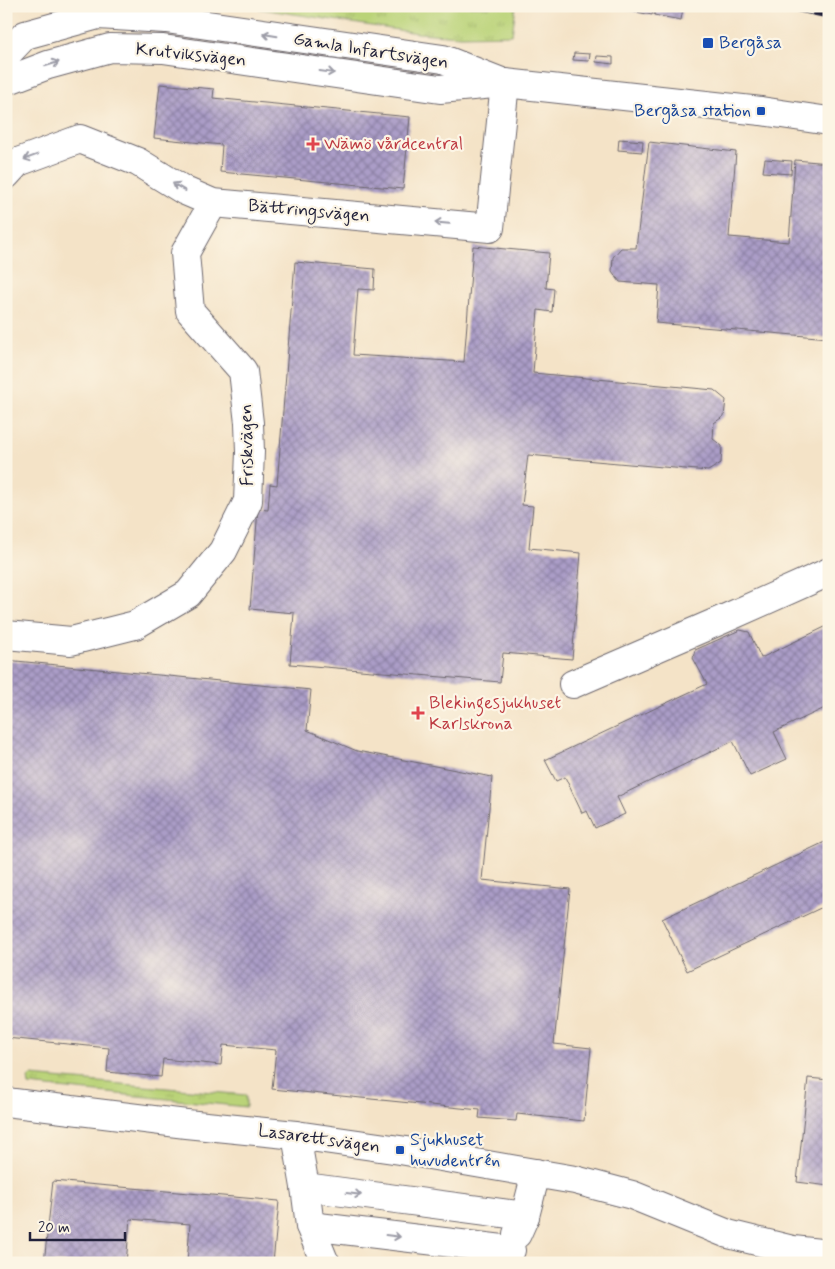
<svg xmlns="http://www.w3.org/2000/svg" width="835" height="1269" font-family="Mynerve,sans-serif">
<style>
.grass{fill:url(#grass-tufts);stroke:#6e7a5a}
.building{fill:url(#building-cross-hatch)}
.lines{fill:none;stroke-linecap:round;stroke-linejoin:round}
.minor-casing{stroke:#6c666c;stroke-width:30}
.minor{stroke:#fff;stroke-width:28}
.rail-casing{stroke:#22223b;stroke-width:5.5}
.rail{stroke:#fcf5e5;stroke-width:4;stroke-dasharray:11;stroke-linecap:butt}
.oneway{stroke:#9c9ca7}
.transit-dot{fill:#1a4fb4;stroke:#fcf5e5;stroke-width:2}
.health-dot{fill:#e0444e;stroke:#fcf5e5;stroke-width:2}
.labels{text-anchor:middle;dominant-baseline:central;stroke-width:4.5;stroke-linejoin:round;paint-order:stroke}
.transit-label{font-size:18px;fill:#164399;stroke:#fcf5e5;text-anchor:start}
.street-label{font-size:18px;fill:#22223b;stroke:#fcf5e5}
.health-label{font-size:18px;fill:#be3a42;stroke:#fcf5e5;text-anchor:start}
</style>
<defs>
<pattern id="grass-tufts" width="24" height="20" patternUnits="userSpaceOnUse" patternTransform="scale(1.25)"><rect width="24" height="20" fill="#bad378"/><path d="M3 7l-1-3M5 7V3M7 7l1-3M15 17l-1-3M17 17v-4M19 17l1-3" fill="none" stroke="#a0b569"/></pattern>
<pattern id="building-cross-hatch" width="8" height="8" patternUnits="userSpaceOnUse" patternTransform="scale(1.25)"><rect width="8" height="8" fill="#ab9dc7"/><path d="M0 0l8 8M0 8l8-8" fill="none" stroke="#8b80a3"/></pattern>
</defs>
<rect width="100%" height="100%" fill="#fcf5e5"/>
<filter id="ink" filterUnits="userSpaceOnUse"><feTurbulence type="fractalNoise" baseFrequency=".02" numOctaves="2"/><feDisplacementMap in="SourceGraphic" scale="10" xChannelSelector="R" yChannelSelector="G"/><feConvolveMatrix kernelMatrix="1 2 1 2 8 2 1 2 1" color-interpolation-filters="sRGB"/></filter>
<filter id="wash" filterUnits="userSpaceOnUse"><feTurbulence type="fractalNoise" baseFrequency=".0096" numOctaves="4" result="noise"/><feDisplacementMap in="SourceGraphic" scale="20" xChannelSelector="R" yChannelSelector="G"/><feGaussianBlur stdDeviation="1.12" result="paint"/><feColorMatrix in="noise" values="0 0 0 0 0 0 0 0 0 0 0 0 0 0 0 0 0 1.4 0 .05"/><feComposite in="paint" operator="in"/></filter>
<g filter="url(#wash)">
<rect width="100%" height="100%" fill="#f4e3c7"/>
<g class="grass">
<path d="M 242,6 L 516,6 L 512,35 L 461,36 L 417,33 Z"/>
<path d="M 31,1076 L 246,1095 L 246,1107 L 29,1085 L 28,1078 Z"/>
</g>
<g id="blocks">
<g class="building">
<path d="M 627,6 L 654,6 L 652,15 L 626,10 Z"/>
<path d="M 656,6 L 671,6 L 683,8 L 681,20 L 654,15 Z"/>
<path d="M 574,53 L 590,54 L 589,61 L 573,60 Z"/>
<path d="M 597,56 L 613,57 L 613,64 L 596,62 Z"/>
<path d="M 160,84 L 214,89 L 213,98 L 410,117 L 403,189 L 220,172 L 222,145 L 154,138 Z"/>
<path d="M 619,139 L 643,141 L 642,152 L 618,150 Z"/>
<path d="M 649,142 L 736,152 L 729,237 L 789,242 L 795,160 L 829,163 L 829,338 L 656,323 L 659,285 L 620,282 L 612,271 L 613,257 L 621,248 L 636,248 Z"/>
<path d="M 765,159 L 792,161 L 791,174 L 763,172 Z"/>
<path d="M 473,246 L 549,253 L 546,288 L 554,289 L 552,312 L 538,310 L 533,373 L 714,390 L 726,400 L 724,416 L 714,423 L 713,439 L 722,446 L 721,463 L 708,471 L 528,455 L 522,505 L 533,506 L 529,548 L 581,553 L 572,659 L 503,653 L 500,682 L 290,664 L 294,613 L 250,609 L 258,509 L 268,510 L 270,484 L 277,485 L 295,262 L 375,269 L 374,290 L 358,289 L 353,355 L 464,362 Z"/>
<path d="M 829,625 L 829,706 L 774,732 L 787,759 L 750,776 L 733,741 L 617,797 L 625,814 L 595,828 L 587,811 L 582,813 L 565,777 L 556,781 L 545,760 L 707,684 L 693,658 L 695,650 L 740,630 L 749,632 L 761,658 Z"/>
<path d="M 6,660 L 311,690 L 307,730 L 357,751 L 492,777 L 482,880 L 570,889 L 554,1044 L 591,1048 L 584,1121 L 517,1114 L 516,1121 L 479,1118 L 480,1110 L 272,1089 L 276,1050 L 223,1045 L 221,1065 L 163,1059 L 161,1077 L 107,1072 L 109,1048 L 6,1038 Z"/>
<path d="M 829,840 L 829,904 L 687,971 L 662,919 Z"/>
<path d="M 808,1078 L 829,1080 L 829,1186 L 797,1182 Z"/>
<path d="M 53,1181 L 279,1201 L 273,1263 L 187,1263 L 190,1224 L 130,1219 L 126,1263 L 44,1263 Z"/>
</g>
</g>
</g>
<g filter="url(#ink)">
<use href="#blocks" fill-opacity="0" stroke="#6c666c" stroke-width="1"/>
<g class="lines">
<g class="minor-casing">
<g id="minor">
<path d="M 6,55 L 25,35 L 98,15 L 166,19 L 443,59 L 499,81"/>
<path d="M 6,81 L 48,65 L 110,48 L 163,49 L 440,89 L 505,83 L 761,111 L 829,121"/>
<path d="M 6,175 L 18,162 L 80,139 L 138,162 L 185,191 L 213,203 L 490,228 L 505,83"/>
<path d="M 6,635 L 71,641 L 135,625 L 188,594 L 223,551 L 248,501 L 250,452 L 249,423 L 243,371 L 190,311 L 185,253 L 213,203"/>
<path d="M 573,684 L 726,618 L 829,572"/>
<path d="M 6,1102 L 186,1124 L 296,1135 L 400,1150 L 575,1180 L 632,1195 L 728,1234 L 793,1250 L 829,1254"/>
<path d="M 296,1135 L 305,1187 L 310,1226 L 325,1263 L 326,1263"/>
<path d="M 305,1187 L 525,1216"/>
<path d="M 310,1226 L 511,1250"/>
<path d="M 517,1234 L 525,1216 L 536,1173"/>
</g>
</g>
<use href="#minor" class="minor"/>
<g class="rail-casing">
<path id="rail" d="M 781,6 L 829,16"/>
</g>
<use href="#rail" class="rail"/>
</g>
<defs><path id="oneway-shaft" d="M-6 0H5M1.5-3L5.5 0L1.5 3" fill="none" stroke-width="1.6" stroke-linecap="round" stroke-linejoin="round" transform="scale(1.25)"/></defs>
<g class="oneway">
<use href="#oneway-shaft" transform="translate(270 35) rotate(-171)"/>
<use href="#oneway-shaft" transform="translate(52 64) rotate(-17)"/>
<use href="#oneway-shaft" transform="translate(327 72) rotate(8)"/>
<use href="#oneway-shaft" transform="translate(31 157) rotate(160)"/>
<use href="#oneway-shaft" transform="translate(179 187) rotate(-149)"/>
<use href="#oneway-shaft" transform="translate(442 223) rotate(-175)"/>
<use href="#oneway-shaft" transform="translate(354 1194) rotate(7)"/>
<use href="#oneway-shaft" transform="translate(393 1236) rotate(7)"/>
</g>
</g>
<g class="transit-dot">
<rect x="702" y="37" width="12" height="12" rx="2.5"/>
<rect x="756" y="106" width="10" height="10" rx="2.5"/>
<rect x="395" y="1145" width="10" height="10" rx="2.5"/>
</g>
<g class="health-dot">
<path d="M310.5 136.5h5v5h5v5h-5v5h-5v-5h-5v-5h5z"/>
<path d="M415.5 705.5h5v5h5v5h-5v5h-5v-5h-5v-5h5z"/>
</g>
<g class="labels">
<g class="transit-label">
<text x="719" y="43">Bergåsa</text>
<text x="751" y="111" text-anchor="end">Bergåsa station</text>
<text x="410" y="1140">Sjukhuset<tspan x="410" dy="21">huvudentrén</tspan></text>
</g>
<g class="street-label">
<text transform="translate(371 51) rotate(9)">Gamla Infartsvägen</text>
<text transform="translate(191 55) rotate(6)">Krutviksvägen</text>
<text transform="translate(309 211) rotate(5)">Bättringsvägen</text>
<text transform="translate(247 445) rotate(-91)">Friskvägen</text>
<text transform="translate(319 1139) rotate(8)">Lasarettsvägen</text>
</g>
<g class="health-label">
<text x="324" y="144">Wämö vårdcentral</text>
<text x="429" y="703">Blekingesjukhuset<tspan x="429" dy="21">Karlskrona</tspan></text>
</g>
</g>
<rect width="835" height="1269" fill="none" stroke="#fcf5e5" stroke-width="25"/>
<path d="M30 1232v8h95v-8" fill="none" stroke="#22223b" stroke-width="2.5"/>
<text x="38" y="1232" font-size="15" fill="#22223b" stroke="#fcf5e5" stroke-width="4" paint-order="stroke">20 m</text>
</svg>
